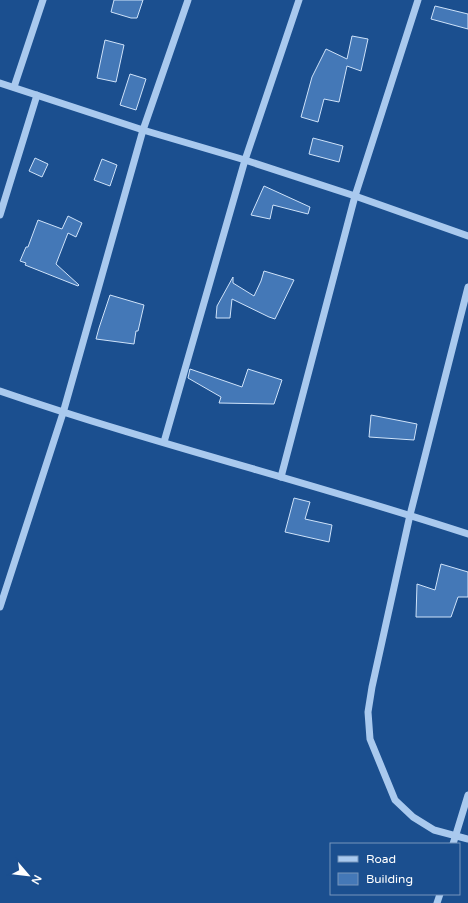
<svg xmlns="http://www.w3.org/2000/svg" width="468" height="903" font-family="'Varela Round',sans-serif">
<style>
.building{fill:#4478b7;stroke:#cfe3fa}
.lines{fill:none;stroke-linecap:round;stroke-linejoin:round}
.minor{stroke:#a9c9ee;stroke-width:7}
</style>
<rect width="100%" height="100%" fill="#1b4f8f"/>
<g class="building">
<path d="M 114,0 L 143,0 L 137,18 L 131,18 L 111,12 Z"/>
<path d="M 435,6 L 468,14 L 468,29 L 431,19 Z"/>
<path d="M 352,36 L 368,39 L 361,71 L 347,66 L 339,102 L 324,99 L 318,122 L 301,117 L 312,77 L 326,49 L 347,59 Z"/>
<path d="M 105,40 L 124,45 L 116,82 L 97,78 Z"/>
<path d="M 130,74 L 146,79 L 136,110 L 120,105 Z"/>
<path d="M 313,138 L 343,146 L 339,162 L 309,154 Z"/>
<path d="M 35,158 L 48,164 L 42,177 L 29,171 Z"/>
<path d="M 102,159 L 117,165 L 110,186 L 94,180 Z"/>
<path d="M 264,186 L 310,207 L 308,214 L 273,205 L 270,219 L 251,215 Z"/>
<path d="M 68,216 L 82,223 L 76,237 L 68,233 L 56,264 L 79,285 L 78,286 L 25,265 L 26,263 L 20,261 L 26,247 L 28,247 L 38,220 L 62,229 Z"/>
<path d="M 264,271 L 294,280 L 275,319 L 269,317 L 232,299 L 230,318 L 216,318 L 217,306 L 233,277 L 233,283 L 254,296 L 261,281 Z"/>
<path d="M 110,295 L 144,305 L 138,331 L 136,331 L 134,344 L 96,339 L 99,328 Z"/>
<path d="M 190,369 L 242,387 L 248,369 L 282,380 L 274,404 L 219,403 L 221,397 L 188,378 Z"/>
<path d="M 371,415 L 417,424 L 414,440 L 369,437 Z"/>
<path d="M 294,498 L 310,502 L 305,519 L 332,525 L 329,542 L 285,532 Z"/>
<path d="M 441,564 L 468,572 L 468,597 L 458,597 L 451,617 L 416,617 L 417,584 L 435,590 Z"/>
</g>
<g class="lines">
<g class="minor">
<path d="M 0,83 L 143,130 L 245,160 L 355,196 L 468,236"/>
<path d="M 14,87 L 43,0"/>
<path d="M 0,215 L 37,95"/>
<path d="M 468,287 L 410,515 L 372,687 L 368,712 L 370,739 L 395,800 L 413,817 L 434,830 L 468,839"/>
<path d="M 0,391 C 154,444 313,483 468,534"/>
<path d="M 164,442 L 245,160 L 299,0"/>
<path d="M 281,477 L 355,196 L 418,0"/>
<path d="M 0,607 L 63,413 L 143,130 L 188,0"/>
<path d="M 453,844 L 468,795"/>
<path d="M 437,903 L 440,894"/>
</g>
</g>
<rect x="330" y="843" width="130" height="52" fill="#1b4f8f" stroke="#7695bc"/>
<rect x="338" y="856" width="20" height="6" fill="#a9c9ee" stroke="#7695bc"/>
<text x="366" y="863" font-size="12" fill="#ffffff">Road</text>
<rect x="338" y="873" width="20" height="12" fill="#4478b7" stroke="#7695bc"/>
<text x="366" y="883" font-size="12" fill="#ffffff">Building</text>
<g transform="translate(28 875) rotate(118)" stroke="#1b4f8f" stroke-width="3" paint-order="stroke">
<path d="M0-3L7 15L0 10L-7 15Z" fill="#ffffff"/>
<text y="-6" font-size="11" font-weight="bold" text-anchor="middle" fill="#ffffff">N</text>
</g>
</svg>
